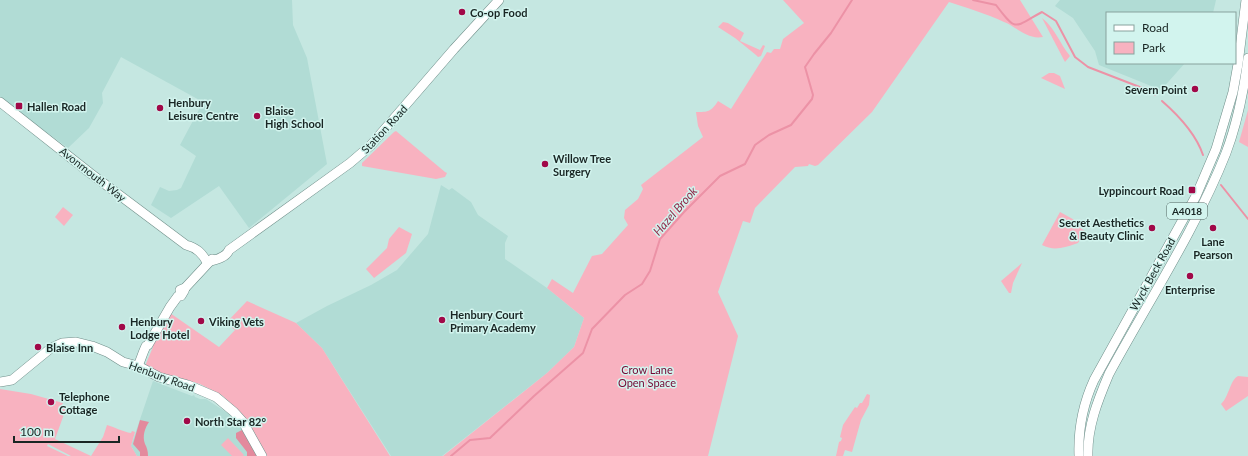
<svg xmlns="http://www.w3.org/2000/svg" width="1248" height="456" font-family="Lato,sans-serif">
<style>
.built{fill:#b1dcd5}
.green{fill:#f8b2c0}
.forest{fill:#e38a9d}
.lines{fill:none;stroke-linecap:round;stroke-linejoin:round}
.stream{stroke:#ec92a6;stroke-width:2}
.major-casing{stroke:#708f8a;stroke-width:10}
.major{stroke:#fff;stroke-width:9}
.poi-dot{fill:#a10848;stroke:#d2f4ee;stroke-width:1.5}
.labels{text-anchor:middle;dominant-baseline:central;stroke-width:3;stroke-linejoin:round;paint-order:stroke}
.shield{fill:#d2f4ee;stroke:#506461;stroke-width:1}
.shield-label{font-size:10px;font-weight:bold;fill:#192624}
.poi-label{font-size:11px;font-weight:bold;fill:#192624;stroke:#d2f4ee;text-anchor:start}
.street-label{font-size:11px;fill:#192624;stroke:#d2f4ee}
.park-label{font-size:11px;fill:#740733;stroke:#d2f4ee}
.water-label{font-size:12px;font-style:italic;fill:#902949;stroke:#d2f4ee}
</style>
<rect width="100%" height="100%" fill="#c5e7e1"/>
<g class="built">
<path d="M 0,0 L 292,0 L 293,25 L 307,58 L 327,164 L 249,228 L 219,186 L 171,218 L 151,205 L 160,187 L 169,191 L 177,190 L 181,188 L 196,156 L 180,145 L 203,102 L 121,57 L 102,93 L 103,103 L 89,128 L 68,148 L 0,98 Z"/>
<path d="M 1060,0 L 1216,0 L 1213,13 L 1107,13 L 1107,63 L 1185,63 L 1161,90 L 1099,65 L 1095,51 L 1073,18 L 1055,6 Z"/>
<path d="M 441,185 L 449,190 L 452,188 L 471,202 L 478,215 L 508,236 L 505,243 L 505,259 L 547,288 L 584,318 L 574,347 L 547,373 L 442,456 L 391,456 L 322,348 L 296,323 L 327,306 L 371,285 L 397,270 L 428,234 Z"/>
<path d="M 153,381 L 192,396 L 194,395 L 195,397 L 200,399 L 206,399 L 229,414 L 245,434 L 257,456 L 137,456 L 131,446 Z"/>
</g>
<g class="green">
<path d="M 783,0 L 1020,0 L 1043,37 C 1027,40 1017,27 1004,22 C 987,14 967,8 949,2 L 872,112 L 818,165 L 815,166 L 809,164 L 808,166 L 795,167 L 755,208 L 750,223 L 743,221 L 718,292 L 738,336 L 708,456 L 443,456 L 547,373 L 574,347 L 584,318 L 547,288 L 552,279 L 573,293 L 592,256 L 602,254 L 628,225 L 624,218 L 625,210 L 638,199 L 643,189 L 641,185 L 703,137 L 698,126 L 696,112 C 708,112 711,112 718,101 L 731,109 L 767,52 L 771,53 L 774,49 L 780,49 L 783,39 L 804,23 Z"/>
<path d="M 1042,18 C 1055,28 1060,44 1070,56 L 1065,62 Z"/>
<path d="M 723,22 L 728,23 L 744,33 L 740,41 L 760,50 L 763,45 L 765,46 L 761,56 L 758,57 L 756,55 L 735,38 L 718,27 Z"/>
<path d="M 1049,73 L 1054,73 L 1060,76 L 1065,89 L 1041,78 Z"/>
<path d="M 1248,110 L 1248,147 L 1239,142 Z"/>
<path d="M 396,131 L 445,172 L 447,173 L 445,177 L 436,179 L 362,166 L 362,163 L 394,132 Z"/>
<path d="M 63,207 L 73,215 L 64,226 L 55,217 Z"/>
<path d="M 1060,212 L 1080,223 L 1080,228 L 1085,231 L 1078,243 L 1075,244 C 1064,248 1053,251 1042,245 Z"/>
<path d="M 399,227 L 412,234 L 406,253 L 374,278 L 366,269 L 387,248 L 389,239 Z"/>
<path d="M 1022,263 L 1013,283 L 1011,293 L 1009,293 L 1001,281 Z"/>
<path d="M 247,301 L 296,323 L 322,348 L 390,456 L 265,456 L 244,419 L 223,396 L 200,384 L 165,375 L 145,366 L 153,347 L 152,344 L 170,313 L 219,347 L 235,330 L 226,323 Z"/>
<path d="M 1238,376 L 1248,377 L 1248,396 L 1226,411 L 1221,404 C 1229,397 1230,380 1238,376 Z"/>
<path d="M 0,389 L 31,394 L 63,403 L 62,405 L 67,406 L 55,439 L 91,456 L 103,437 L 107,425 C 115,427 123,432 131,433 L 132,431 L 135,432 L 131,446 L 137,456 L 71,456 L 48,444 L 47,446 L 68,456 L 0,456 Z"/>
<path d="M 867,394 L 870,395 L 869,405 L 861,420 L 852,452 L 845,450 L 843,456 L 836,456 L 839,442 L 841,441 L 842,438 L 840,437 L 843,425 L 855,407 L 857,408 L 860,403 L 862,403 Z"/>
<path d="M 228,438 L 244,455 L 243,456 L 232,456 L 221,445 Z"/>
</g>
<g class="forest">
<path d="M 140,420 L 149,422 C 145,428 142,436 145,444 C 147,448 148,451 148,456 L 140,456 L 140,452 L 133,444 Z"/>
<path d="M 242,430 L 257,456 L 247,456 L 247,452 L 236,438 L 236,433 Z"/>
</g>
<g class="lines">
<g class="stream">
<path d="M 973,0 L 996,5 C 1017,33 1014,27 1042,12 L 1056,21 L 1075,57 L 1088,67 L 1150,91 L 1155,95"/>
<path d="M 1162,101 C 1178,115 1196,134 1203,155"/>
<path d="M 1221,185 L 1248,219"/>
<path d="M 451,456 L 470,440 L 490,438 L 534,396 L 583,353 L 592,329 L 625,295 L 642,284 L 650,271 L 660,239 L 684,212 L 720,176 L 745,164 L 755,145 L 769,135 L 791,125 L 812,99 L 813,95 L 805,67 L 814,54 L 831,33 L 852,0"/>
</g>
<g class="major-casing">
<g id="major">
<path d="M 0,102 L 90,173 L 186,245 C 197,248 202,253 207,262"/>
<path d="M 207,262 C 215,260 226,258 229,250 L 350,163 L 371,145 L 454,49 L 499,0"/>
<path d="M 180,290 L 185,288 L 212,259"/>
<path d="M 138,366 C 141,359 143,352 146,346 L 148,345 L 170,307 L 178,296 L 181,296 L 184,291 L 185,288"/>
<path d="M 0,382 L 12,380 L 51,348 L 62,343 L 76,342 L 92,346 L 107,352 L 123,362 L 138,366 L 159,377 L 188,385 L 216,397 L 234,412 L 243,422 L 262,456"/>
<path d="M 1079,456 C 1078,430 1083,404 1094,380 L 1196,196 L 1216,149 L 1233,92 L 1238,64 L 1246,0"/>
<path d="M 1088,456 C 1087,427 1098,400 1109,374 C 1148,302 1196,229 1226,153 C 1237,124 1244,89 1248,58"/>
</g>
</g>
<use href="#major" class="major"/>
</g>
<g class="poi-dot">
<circle cx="462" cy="12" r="4"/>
<circle cx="1195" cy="89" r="4"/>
<rect x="15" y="102" width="8" height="8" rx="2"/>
<circle cx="160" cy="108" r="4"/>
<circle cx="257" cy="116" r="4"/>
<circle cx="545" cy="164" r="4"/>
<rect x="1188" y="186" width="8" height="8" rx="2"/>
<circle cx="1152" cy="228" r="4"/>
<circle cx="1213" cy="228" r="4"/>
<circle cx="1190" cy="276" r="4"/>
<circle cx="442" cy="320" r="4"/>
<circle cx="201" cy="321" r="4"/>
<circle cx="122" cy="327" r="4"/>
<circle cx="38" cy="347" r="4"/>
<circle cx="51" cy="402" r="4"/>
<circle cx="187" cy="421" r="4"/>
</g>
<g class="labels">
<rect class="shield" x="1167" y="203" width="40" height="16" rx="3"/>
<g class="shield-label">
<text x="1187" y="211">A4018</text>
</g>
<g class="poi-label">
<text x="470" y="12">Co-op Food</text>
<text x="1187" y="89" text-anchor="end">Severn Point</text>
<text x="168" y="102">Henbury<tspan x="168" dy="13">Leisure Centre</tspan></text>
<text x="27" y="106">Hallen Road</text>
<text x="265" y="110">Blaise<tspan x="265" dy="13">High School</tspan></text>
<text x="553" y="158">Willow Tree<tspan x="553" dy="13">Surgery</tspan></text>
<text x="1184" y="190" text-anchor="end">Lyppincourt Road</text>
<text x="1144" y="222" text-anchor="end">Secret Aesthetics<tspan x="1144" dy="13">&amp; Beauty Clinic</tspan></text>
<text x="1213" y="241" text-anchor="middle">Lane<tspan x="1213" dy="13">Pearson</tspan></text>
<text x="1190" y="289" text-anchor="middle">Enterprise</text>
<text x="450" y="314">Henbury Court<tspan x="450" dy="13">Primary Academy</tspan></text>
<text x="130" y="321">Henbury<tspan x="130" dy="13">Lodge Hotel</tspan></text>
<text x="209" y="321">Viking Vets</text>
<text x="46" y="347">Blaise Inn</text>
<text x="59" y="396">Telephone<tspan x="59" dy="13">Cottage</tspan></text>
<text x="195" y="421">North Star 82°</text>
</g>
<g class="street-label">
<text transform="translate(384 129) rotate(-47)">Station Road</text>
<text transform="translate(93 174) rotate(38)">Avonmouth Way</text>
<text transform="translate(1152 274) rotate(-61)">Wyck Beck Road</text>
<text transform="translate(162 376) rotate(20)">Henbury Road</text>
</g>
<g class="park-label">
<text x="647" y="369">Crow Lane<tspan x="647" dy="13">Open Space</tspan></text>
</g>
<g class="water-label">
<text transform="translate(675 211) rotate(-49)">Hazel Brook</text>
</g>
</g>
<rect x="1106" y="12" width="130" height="52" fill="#d2f4ee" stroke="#88a29d"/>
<rect x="1114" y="25" width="20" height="6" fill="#ffffff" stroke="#88a29d"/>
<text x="1142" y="32" font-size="12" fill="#192624">Road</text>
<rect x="1114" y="42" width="20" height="12" fill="#f8b2c0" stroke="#88a29d"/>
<text x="1142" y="52" font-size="12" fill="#192624">Park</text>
<path d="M14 436v6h105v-6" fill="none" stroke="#192624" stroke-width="2"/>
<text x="20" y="436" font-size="12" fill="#192624" stroke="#d2f4ee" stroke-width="3" paint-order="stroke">100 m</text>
</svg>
